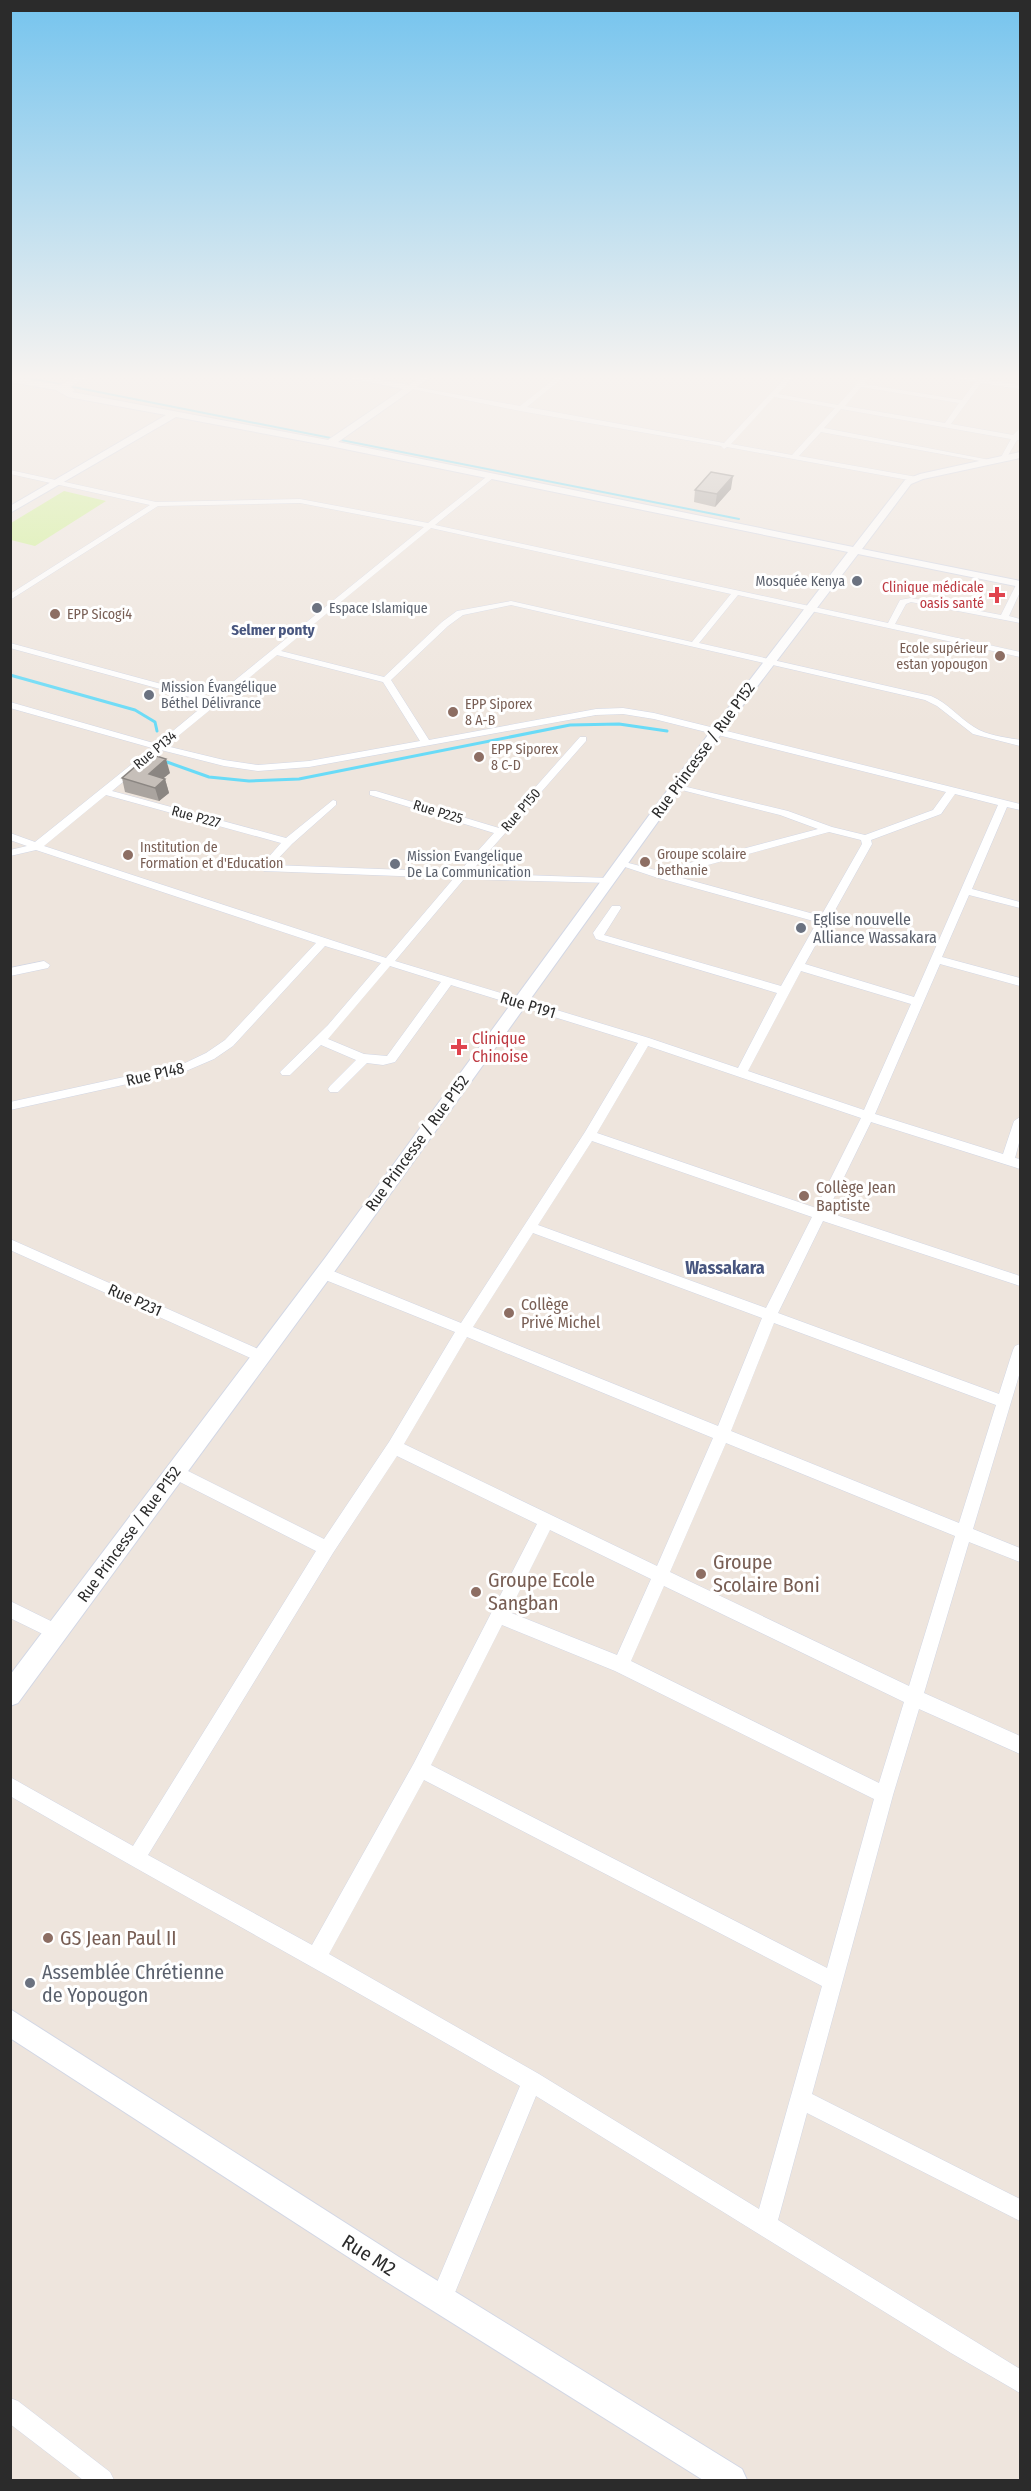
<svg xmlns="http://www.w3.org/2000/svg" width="1031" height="2491" font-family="'Fira Sans Condensed',sans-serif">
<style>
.pitch{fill:#cff091}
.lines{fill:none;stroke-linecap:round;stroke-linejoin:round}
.stream-far1{stroke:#69dbf7;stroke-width:2}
.stream{stroke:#69dbf7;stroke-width:3}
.street-casing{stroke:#d2d7e5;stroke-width:1}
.secondary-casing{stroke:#d2d7e5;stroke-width:2}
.street{fill:#fff;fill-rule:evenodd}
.secondary{fill:#fff;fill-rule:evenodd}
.wall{fill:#aaa49f}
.shaded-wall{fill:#8b8682}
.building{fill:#c6bfb9;stroke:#8b8682;stroke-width:1.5}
.worship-dot{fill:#6b7280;stroke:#fff;stroke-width:2}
.health-dot{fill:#e0444e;stroke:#fff;stroke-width:2}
.education-dot{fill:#8d6e63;stroke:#fff;stroke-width:2}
.labels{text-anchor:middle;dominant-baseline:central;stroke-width:6;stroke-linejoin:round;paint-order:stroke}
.far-worship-label{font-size:14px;fill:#5b616d;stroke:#fff;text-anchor:start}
.far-health-label{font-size:14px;fill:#be3a42;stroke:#fff;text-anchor:end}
.far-education-label{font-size:14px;fill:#785e54;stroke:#fff;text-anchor:start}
.far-street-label{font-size:14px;fill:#2b2b2b;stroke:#fff}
.far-neighbourhood-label{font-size:15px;font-weight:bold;fill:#48567f;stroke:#fff}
.street-label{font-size:16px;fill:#2b2b2b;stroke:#fff}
.worship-label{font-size:16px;fill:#5b616d;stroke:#fff;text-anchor:start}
.health-label{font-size:16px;fill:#be3a42;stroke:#fff;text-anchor:start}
.education-label{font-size:16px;fill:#785e54;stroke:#fff;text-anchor:start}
.neighbourhood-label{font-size:18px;font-weight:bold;fill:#48567f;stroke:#fff}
.near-education-label{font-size:20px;fill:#785e54;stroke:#fff;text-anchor:start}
.near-worship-label{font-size:20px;fill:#5b616d;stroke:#fff;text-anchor:start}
.near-street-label{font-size:20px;fill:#2b2b2b;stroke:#fff}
</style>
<rect width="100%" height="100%" fill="#eee5dd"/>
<path class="pitch" d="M 64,491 L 106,501 L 35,546 L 11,540 L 11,523 Z"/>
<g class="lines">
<path class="stream-far1" d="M 18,376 L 739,519"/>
<g class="stream">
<path d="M 10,675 L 135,710 L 155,722 L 157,731"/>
<path d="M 167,762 L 209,777 L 249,781 L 299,779 L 570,725 L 619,724 L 667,731"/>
</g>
<g class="street-casing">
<g id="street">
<path d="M 558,376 L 565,376 L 527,407 L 724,443 L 787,376 L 794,376 L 778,394 L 838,405 L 864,376 L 871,376 L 864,384 L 962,400 L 975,382 L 944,376 L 961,376 L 1020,385 L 1020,389 L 981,383 L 951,424 L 1013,435 L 1019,429 L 1020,440 L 1017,440 L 1006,459 L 1003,461 L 1000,459 L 1011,439 L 841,409 L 824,428 L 995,461 L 991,463 L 821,432 L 799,456 L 917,477 L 918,479 L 914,481 L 727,447 L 724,449 L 721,446 L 520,411 L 407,388 L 410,386 L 520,406 ZM 861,387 L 959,403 L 945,423 L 845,406 ZM 774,397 L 835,408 L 792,455 L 731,444 Z"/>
<path d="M 10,470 L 156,502 L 300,499 L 428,523 L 490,474 L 493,474 L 493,478 L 435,525 L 888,623 L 900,600 L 911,598 L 1001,615 L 1016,585 L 1020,583 L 1020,592 L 1009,616 L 1020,619 L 1020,623 L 911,602 L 906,604 L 895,624 L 1020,652 L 1020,657 L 738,595 L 699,643 L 931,696 C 948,703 959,718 974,727 C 988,736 1005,737 1020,740 L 1020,746 L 973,734 L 937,706 L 925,700 L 511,605 L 463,615 L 448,626 L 391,680 L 429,740 L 596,709 L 623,708 L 654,713 L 1020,804 L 1020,810 L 1007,807 L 972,889 L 1020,902 L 1020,908 L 969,895 L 942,957 L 1020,978 L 1020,986 L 940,964 L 875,1114 L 1003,1154 L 1014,1121 L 1020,1117 L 1020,1139 L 1015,1158 L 1020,1159 L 1020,1169 L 871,1122 L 827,1212 L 1020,1276 L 1020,1286 L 823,1221 L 778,1313 L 999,1394 L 1013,1350 L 1015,1346 L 1020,1344 L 1020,1372 L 973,1529 L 1020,1548 L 1020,1562 L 969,1542 L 924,1693 L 1020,1736 L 1020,1754 L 919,1709 L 893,1795 L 812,2094 L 1020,2199 L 1020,2221 L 807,2113 L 778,2220 L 1020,2369 L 1020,2393 L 951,2353 L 536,2096 L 449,2307 L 441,2310 L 433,2307 L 430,2299 L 520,2086 C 351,1987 179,1894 10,1796 L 10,1777 L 133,1846 L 316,1551 L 170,1477 L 167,1472 L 170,1467 L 175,1465 L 180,1467 L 324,1539 L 389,1442 L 455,1332 L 318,1277 L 316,1273 L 318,1269 L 328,1269 L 461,1323 L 585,1132 L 638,1043 L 451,985 L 395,1062 L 383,1065 L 367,1063 L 338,1092 L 330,1092 L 328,1089 L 330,1086 L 356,1060 L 321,1045 L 290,1075 L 282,1075 L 280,1072 L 328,1025 L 381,963 L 325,946 L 233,1046 L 214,1059 L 186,1071 L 10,1110 L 10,1102 L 183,1064 L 206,1053 L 225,1040 L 316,943 L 36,850 L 10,856 L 10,850 L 27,846 L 10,840 L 10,833 L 35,842 L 152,748 L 10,708 L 10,702 L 157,744 L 208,702 L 10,648 L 10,643 L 213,698 L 424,527 L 300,503 L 158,506 L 10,600 L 10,594 L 150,505 L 10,474 ZM 431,528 L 731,594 L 692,642 L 511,601 L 457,611 L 442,622 L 384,677 L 281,651 ZM 277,655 L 383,682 L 420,741 L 309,761 L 258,765 L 224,760 L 166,746 ZM 623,714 L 654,719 L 946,792 L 933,810 L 865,835 L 832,827 L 788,811 L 674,784 L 674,788 L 780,815 L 818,829 L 659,871 L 621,861 L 616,864 L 655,877 L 817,922 L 781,986 L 604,935 L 621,908 L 620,906 L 612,906 L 593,933 L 596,939 L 777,993 L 738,1068 L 649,1038 L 395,961 L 464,879 L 612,883 L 613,881 L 608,878 L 470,873 L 586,741 L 586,737 L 580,737 L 499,828 L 376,791 L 370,791 L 370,795 L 494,833 L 459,872 L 272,865 L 292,844 L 336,805 L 336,801 L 333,800 L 286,838 L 112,791 L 161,750 L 224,766 L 258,771 L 309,767 L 596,715 ZM 955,794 L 998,805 L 914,997 L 805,964 L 872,844 L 871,840 L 941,814 ZM 106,795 L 281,843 L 259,868 L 264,871 L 454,878 L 386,958 L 44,846 ZM 829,832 L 861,840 L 862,844 L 821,916 L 671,875 ZM 390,966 L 441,982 L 387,1056 L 364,1054 L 328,1039 ZM 801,971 L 911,1004 L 864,1110 L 748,1071 ZM 648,1046 L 861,1118 L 816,1208 L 597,1133 ZM 592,1141 L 812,1217 L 766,1308 L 538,1225 ZM 533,1233 L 762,1318 L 718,1426 L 473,1327 ZM 774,1323 L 996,1405 L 959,1523 L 731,1431 ZM 467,1337 L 713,1438 L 657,1566 L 404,1444 ZM 726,1443 L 955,1536 L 909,1686 L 670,1572 ZM 397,1456 L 537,1524 L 414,1763 L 312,1945 L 148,1855 L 333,1553 ZM 550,1530 L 651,1579 L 617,1655 L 509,1612 ZM 664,1586 L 904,1702 L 879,1783 L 631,1661 ZM 502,1625 L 615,1671 L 874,1799 L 827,1968 L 431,1765 ZM 424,1780 L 822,1986 L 759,2209 L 539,2074 L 329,1954 Z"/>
<path d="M 44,961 L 50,965 L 48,968 L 10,976 L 10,968 Z"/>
<path d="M 10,1239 L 265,1352 L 267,1356 L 265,1360 L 260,1362 L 255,1360 L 10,1250 Z"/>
<path d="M 10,1601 L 63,1627 L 65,1633 L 63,1639 L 57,1641 L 10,1618 Z"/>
<path d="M 10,2398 L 18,2401 L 110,2472 L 114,2480 L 83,2480 L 10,2424 Z"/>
</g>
</g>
<g class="secondary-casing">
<g id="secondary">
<path d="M 78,376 L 89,376 L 70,387 L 75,390 L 72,392 L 328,440 L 403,389 L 339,376 L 358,376 L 409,385 L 422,376 L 432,376 L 338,442 L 853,547 L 905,480 L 920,474 L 1020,452 L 1020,458 L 923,479 L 911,484 L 862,549 L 1020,581 L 1020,587 L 858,554 L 721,734 L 337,1268 L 18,1703 L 10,1706 L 10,1675 L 325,1258 L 713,728 L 848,552 L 330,446 L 176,417 L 10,513 L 10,506 L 166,415 L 68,397 L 56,390 L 10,382 L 10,377 L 60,385 Z"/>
<path d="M 10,2009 L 399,2257 L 742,2469 L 747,2480 L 703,2480 L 379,2277 L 10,2038 Z"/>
</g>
</g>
<use href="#street" class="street"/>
<use href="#secondary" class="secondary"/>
</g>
<g class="wall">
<path d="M 731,489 L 715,507 L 694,502 L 695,490 Z"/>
<path d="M 170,773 L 163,778 L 165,779 L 169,793 L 159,801 L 125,792 L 122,778 Z"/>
</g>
<g class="shaded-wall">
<path d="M 733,476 L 731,489 L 715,507 L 717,494 Z"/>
<path d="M 166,759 L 170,773 L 153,787 L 149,774 Z"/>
<path d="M 165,779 L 169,793 L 159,801 L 155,788 Z"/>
</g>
<g class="building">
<path d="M 711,472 L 733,476 L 717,494 L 695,490 Z"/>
<path d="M 150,754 L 166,759 L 149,774 L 165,779 L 155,788 L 122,778 Z"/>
</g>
<linearGradient id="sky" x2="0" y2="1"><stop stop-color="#75c4ee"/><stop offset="0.52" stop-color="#f7f3f0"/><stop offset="1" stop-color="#f7f3f0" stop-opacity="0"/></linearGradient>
<rect width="1031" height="725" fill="url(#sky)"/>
<g class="worship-dot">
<circle cx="857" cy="581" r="6"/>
<circle cx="317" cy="608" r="6"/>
<circle cx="149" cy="695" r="6"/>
<circle cx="395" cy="864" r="6"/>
<circle cx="801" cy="928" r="6"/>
<circle cx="30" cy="1983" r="6"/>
</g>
<g class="health-dot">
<path d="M994 586h6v6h6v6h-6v6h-6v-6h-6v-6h6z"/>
<path d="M456 1038h6v6h6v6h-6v6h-6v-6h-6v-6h6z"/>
</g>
<g class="education-dot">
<circle cx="55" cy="614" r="6"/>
<circle cx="1000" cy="656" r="6"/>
<circle cx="453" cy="712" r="6"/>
<circle cx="479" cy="757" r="6"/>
<circle cx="128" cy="855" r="6"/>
<circle cx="645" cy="862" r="6"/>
<circle cx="804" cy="1196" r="6"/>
<circle cx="509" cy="1313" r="6"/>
<circle cx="701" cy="1574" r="6"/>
<circle cx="476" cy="1592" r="6"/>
<circle cx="48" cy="1938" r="6"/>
</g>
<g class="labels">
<g class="far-worship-label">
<text x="845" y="581" text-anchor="end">Mosquée Kenya</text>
<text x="329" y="608">Espace Islamique</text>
<text x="161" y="687">Mission Évangélique<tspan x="161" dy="16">Béthel Délivrance</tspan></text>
<text x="407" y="856">Mission Evangelique<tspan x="407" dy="16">De La Communication</tspan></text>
</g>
<g class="far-health-label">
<text x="984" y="587">Clinique médicale<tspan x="984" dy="16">oasis santé</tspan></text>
</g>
<g class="far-education-label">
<text x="67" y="614">EPP Sicogi4</text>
<text x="988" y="648" text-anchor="end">Ecole supérieur<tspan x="988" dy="16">estan yopougon</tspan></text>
<text x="465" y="704">EPP Siporex<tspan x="465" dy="16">8 A-B</tspan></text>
<text x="491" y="749">EPP Siporex<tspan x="491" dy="16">8 C-D</tspan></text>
<text x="140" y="847">Institution de<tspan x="140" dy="16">Formation et d'Education</tspan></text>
<text x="657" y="854">Groupe scolaire<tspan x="657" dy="16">bethanie</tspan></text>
</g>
<g class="far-street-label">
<text transform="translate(155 750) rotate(-40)">Rue P134</text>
<text transform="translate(521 810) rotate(-49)">Rue P150</text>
<text transform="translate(438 812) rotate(17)">Rue P225</text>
<text transform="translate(196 817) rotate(15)">Rue P227</text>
</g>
<g class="far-neighbourhood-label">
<text x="273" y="630">Selmer ponty</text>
</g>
<g class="street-label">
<text transform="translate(703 750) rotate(-54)">Rue Princesse / Rue P152</text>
<text transform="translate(528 1005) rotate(17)">Rue P191</text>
<text transform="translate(155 1074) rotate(-13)">Rue P148</text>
<text transform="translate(417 1143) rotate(-54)">Rue Princesse / Rue P152</text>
<text transform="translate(135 1300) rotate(24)">Rue P231</text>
<text transform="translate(129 1534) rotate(-54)">Rue Princesse / Rue P152</text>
</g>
<g class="worship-label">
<text x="813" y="919">Eglise nouvelle<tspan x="813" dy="18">Alliance Wassakara</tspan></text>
</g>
<g class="health-label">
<text x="472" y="1038">Clinique<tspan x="472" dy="18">Chinoise</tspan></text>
</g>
<g class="education-label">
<text x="816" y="1187">Collège Jean<tspan x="816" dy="18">Baptiste</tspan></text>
<text x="521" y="1304">Collège<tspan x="521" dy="18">Privé Michel</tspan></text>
</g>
<g class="neighbourhood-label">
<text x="725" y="1268">Wassakara</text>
</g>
<g class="near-education-label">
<text x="713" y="1562">Groupe<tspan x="713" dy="23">Scolaire Boni</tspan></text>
<text x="488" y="1580">Groupe Ecole<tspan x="488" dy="23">Sangban</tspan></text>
<text x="60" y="1938">GS Jean Paul II</text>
</g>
<g class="near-worship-label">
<text x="42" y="1972">Assemblée Chrétienne<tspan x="42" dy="23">de Yopougon</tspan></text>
</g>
<g class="near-street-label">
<text transform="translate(369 2255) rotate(32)">Rue M2</text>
</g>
</g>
<rect width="1031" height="2491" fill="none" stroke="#2b2b2b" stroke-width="24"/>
</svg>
